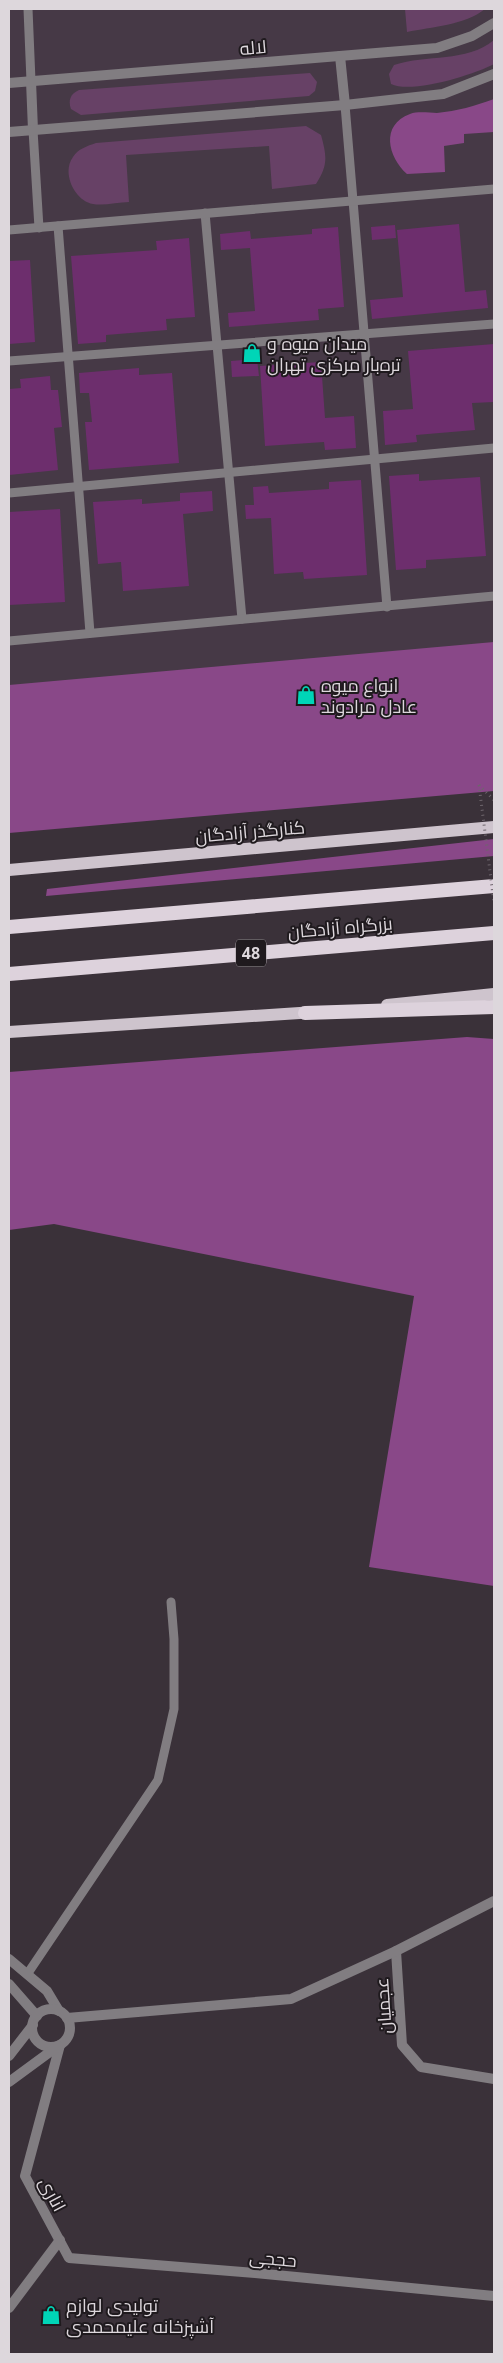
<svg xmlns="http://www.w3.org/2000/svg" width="503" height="2363" font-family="'Noto Sans',Cairo,sans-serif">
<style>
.built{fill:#463946}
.green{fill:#674166}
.forest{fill:#894888}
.building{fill:#6d2e6d}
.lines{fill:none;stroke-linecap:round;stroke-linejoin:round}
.path{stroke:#6e666d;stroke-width:3;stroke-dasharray:1 4;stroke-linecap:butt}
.service{stroke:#817d81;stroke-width:9}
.minor{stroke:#817d81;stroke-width:10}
.tertiary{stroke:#817d81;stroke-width:10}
.primary{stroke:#cec4cd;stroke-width:12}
.trunk{stroke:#ddd2dc;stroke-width:14}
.path-bridge{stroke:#6e666d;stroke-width:3;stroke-dasharray:1 4;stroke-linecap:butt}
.labels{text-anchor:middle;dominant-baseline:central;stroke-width:4;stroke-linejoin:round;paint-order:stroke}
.shield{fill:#1f1a1e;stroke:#a49ea3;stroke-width:1}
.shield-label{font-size:16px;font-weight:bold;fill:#ddd7dc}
.street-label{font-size:18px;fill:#ddd7dc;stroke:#1f1a1e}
.poi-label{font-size:18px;fill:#ddd7dc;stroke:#1f1a1e;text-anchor:start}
</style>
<rect width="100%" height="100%" fill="#3a3139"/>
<path class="built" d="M 9,9 L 494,9 L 494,697 L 9,739 Z"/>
<g class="green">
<path d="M 405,9 L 485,9 C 465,25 431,27 407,32 Z"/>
<path d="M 494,40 L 494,64 C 473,75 412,94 391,84 L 389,74 L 394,65 C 427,54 466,63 494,40 Z"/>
<path d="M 310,73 L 317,82 L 315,91 L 309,96 L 81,115 L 71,109 C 68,101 70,94 79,90 Z"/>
<path d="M 306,126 L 321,135 C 327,157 328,165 316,184 L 272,189 L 269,146 L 126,155 L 129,202 C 118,202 104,206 93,204 C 75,201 61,173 73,157 C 78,149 87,146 96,143 Z"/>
</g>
<g class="forest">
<path d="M 494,99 L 494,132 L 464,134 L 464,143 L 444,146 L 445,172 L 407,174 C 388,157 380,125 410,114 C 418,111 429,113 437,113 C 457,111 475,106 494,99 Z"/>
<path d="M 494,642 L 494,791 L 9,833 L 9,685 Z"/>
<path d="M 494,839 L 494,856 L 46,896 L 47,889 Z"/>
<path d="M 467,1037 L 494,1039 L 494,1586 L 369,1567 L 414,1296 L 54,1224 L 9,1230 L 9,1072 Z"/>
</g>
<g class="building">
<path d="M 459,224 L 465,292 L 486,290 L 488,308 L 372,319 L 370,300 L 403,297 L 397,230 Z"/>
<path d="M 395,225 L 396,238 L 372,240 L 371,227 Z"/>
<path d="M 338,227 L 344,307 L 318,309 L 319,320 L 229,327 L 228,313 L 255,311 L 250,248 L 221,250 L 220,234 L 250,231 L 251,239 L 312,234 L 312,229 Z"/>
<path d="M 189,238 L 195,317 L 166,319 L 167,330 L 106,335 L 106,342 L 78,344 L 71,256 L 157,250 L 156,241 Z"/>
<path d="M 30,260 L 35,342 L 9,344 L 9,261 Z"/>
<path d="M 494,344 L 494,402 L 472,403 L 475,430 L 416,435 L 417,442 L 385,445 L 383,411 L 413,409 L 408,351 Z"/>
<path d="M 257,359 L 259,376 L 232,377 L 231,361 Z"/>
<path d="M 321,362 L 325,418 L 354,416 L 356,448 L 325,450 L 324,442 L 265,446 L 260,366 Z"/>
<path d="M 139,368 L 139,375 L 172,373 L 179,463 L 89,470 L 85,422 L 92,422 L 89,393 L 80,393 L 79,373 Z"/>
<path d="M 50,376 L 51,390 L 58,390 L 62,427 L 54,428 L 58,470 L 9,475 L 9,389 L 21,388 L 20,379 Z"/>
<path d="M 419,474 L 419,481 L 480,477 L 486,556 L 426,560 L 426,568 L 396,570 L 389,476 Z"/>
<path d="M 361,480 L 367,575 L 304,579 L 303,572 L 274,574 L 271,518 L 246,519 L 245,505 L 254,505 L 253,487 L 268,486 L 269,493 L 329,489 L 329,482 Z"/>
<path d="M 212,491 L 213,511 L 183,514 L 189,586 L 123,591 L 121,562 L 98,564 L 93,502 L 142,499 L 142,504 L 180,501 L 180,493 Z"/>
<path d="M 60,509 L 65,602 L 9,605 L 9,512 Z"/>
</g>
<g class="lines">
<path class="path" d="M 479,785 L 494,800"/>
<g class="service">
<path d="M 28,9 L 31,81"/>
<path d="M 345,105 L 387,607"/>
<path d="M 33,130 L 39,228"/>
<path d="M 205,213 L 242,619"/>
<path d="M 58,226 L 90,633"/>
<path d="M 9,230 L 494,189"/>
<path d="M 9,361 L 494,324"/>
<path d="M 9,493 L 494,448"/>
<path d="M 9,641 L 494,596"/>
<path d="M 28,1973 L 158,1780 L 174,1709 L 174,1639 L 171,1602"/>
</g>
<g class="minor">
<path d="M 396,1951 L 402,2045 L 421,2067 L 494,2079"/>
<path d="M 67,2018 L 291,1999 L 396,1951 L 494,1901"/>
<path d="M 60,2045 L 25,2176 L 69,2258 L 255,2273 L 494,2296"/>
<path d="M 9,2308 L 60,2240"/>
</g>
<g class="tertiary">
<path d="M 340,56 L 345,105"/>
<path d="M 31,81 L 33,130"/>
<path d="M 9,83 L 437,48 L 472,36 L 494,23"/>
<path d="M 9,132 L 345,105 L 443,94 L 494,74"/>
<path d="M 9,1959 L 47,1991 L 59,2011"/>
<path d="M 9,1984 L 37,2016"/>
<circle cx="51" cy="2028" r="19"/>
<path d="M 9,2056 L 33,2025"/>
<path d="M 9,2082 L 58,2046"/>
</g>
<g class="primary">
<path d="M 9,870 L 494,827"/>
<path d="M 387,1005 L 494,994"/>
<path d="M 9,1032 L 315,1012"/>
</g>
<g class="trunk">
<path d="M 9,927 L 494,886"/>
<path d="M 9,974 L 494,933"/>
<path d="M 305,1013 L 494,1007"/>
</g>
<path class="path-bridge" d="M 479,785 L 494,903"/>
</g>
<defs>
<g id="shop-bare" transform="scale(1.5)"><path d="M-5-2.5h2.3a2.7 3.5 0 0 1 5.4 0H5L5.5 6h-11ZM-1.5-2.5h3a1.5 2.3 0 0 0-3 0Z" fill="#00d5b7" stroke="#1f1a1e" stroke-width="2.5" paint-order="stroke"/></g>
</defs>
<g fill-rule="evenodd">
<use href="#shop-bare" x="252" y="353"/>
<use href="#shop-bare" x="306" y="695"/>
<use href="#shop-bare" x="51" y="2315"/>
</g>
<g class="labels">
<rect class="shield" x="236" y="939.5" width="30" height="27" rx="4"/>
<g class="shield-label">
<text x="251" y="953">48</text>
</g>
<g class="street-label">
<text transform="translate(253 47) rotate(-5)">لاله</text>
<text transform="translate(250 831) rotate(-5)">کنارگذر آزادگان</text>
<text transform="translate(340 927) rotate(-5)">بزرگراه آزادگان</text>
<text transform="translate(383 2006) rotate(-94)">عجمیان</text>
<text transform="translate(53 2194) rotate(62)">اناری</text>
<text transform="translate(273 2258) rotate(5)">حججی</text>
</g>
<g class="poi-label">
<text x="267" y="343">میدان میوه و<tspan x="267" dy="21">تره‌بار مرکزی تهران</tspan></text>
<text x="321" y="685">انواع میوه<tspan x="321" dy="21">عادل مرادوند</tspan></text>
<text x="66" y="2305">تولیدی لوازم<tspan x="66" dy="21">آشپزخانه علیمحمدی</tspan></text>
</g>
</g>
<rect width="503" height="2363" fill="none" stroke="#ddd7dc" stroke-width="20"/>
</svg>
